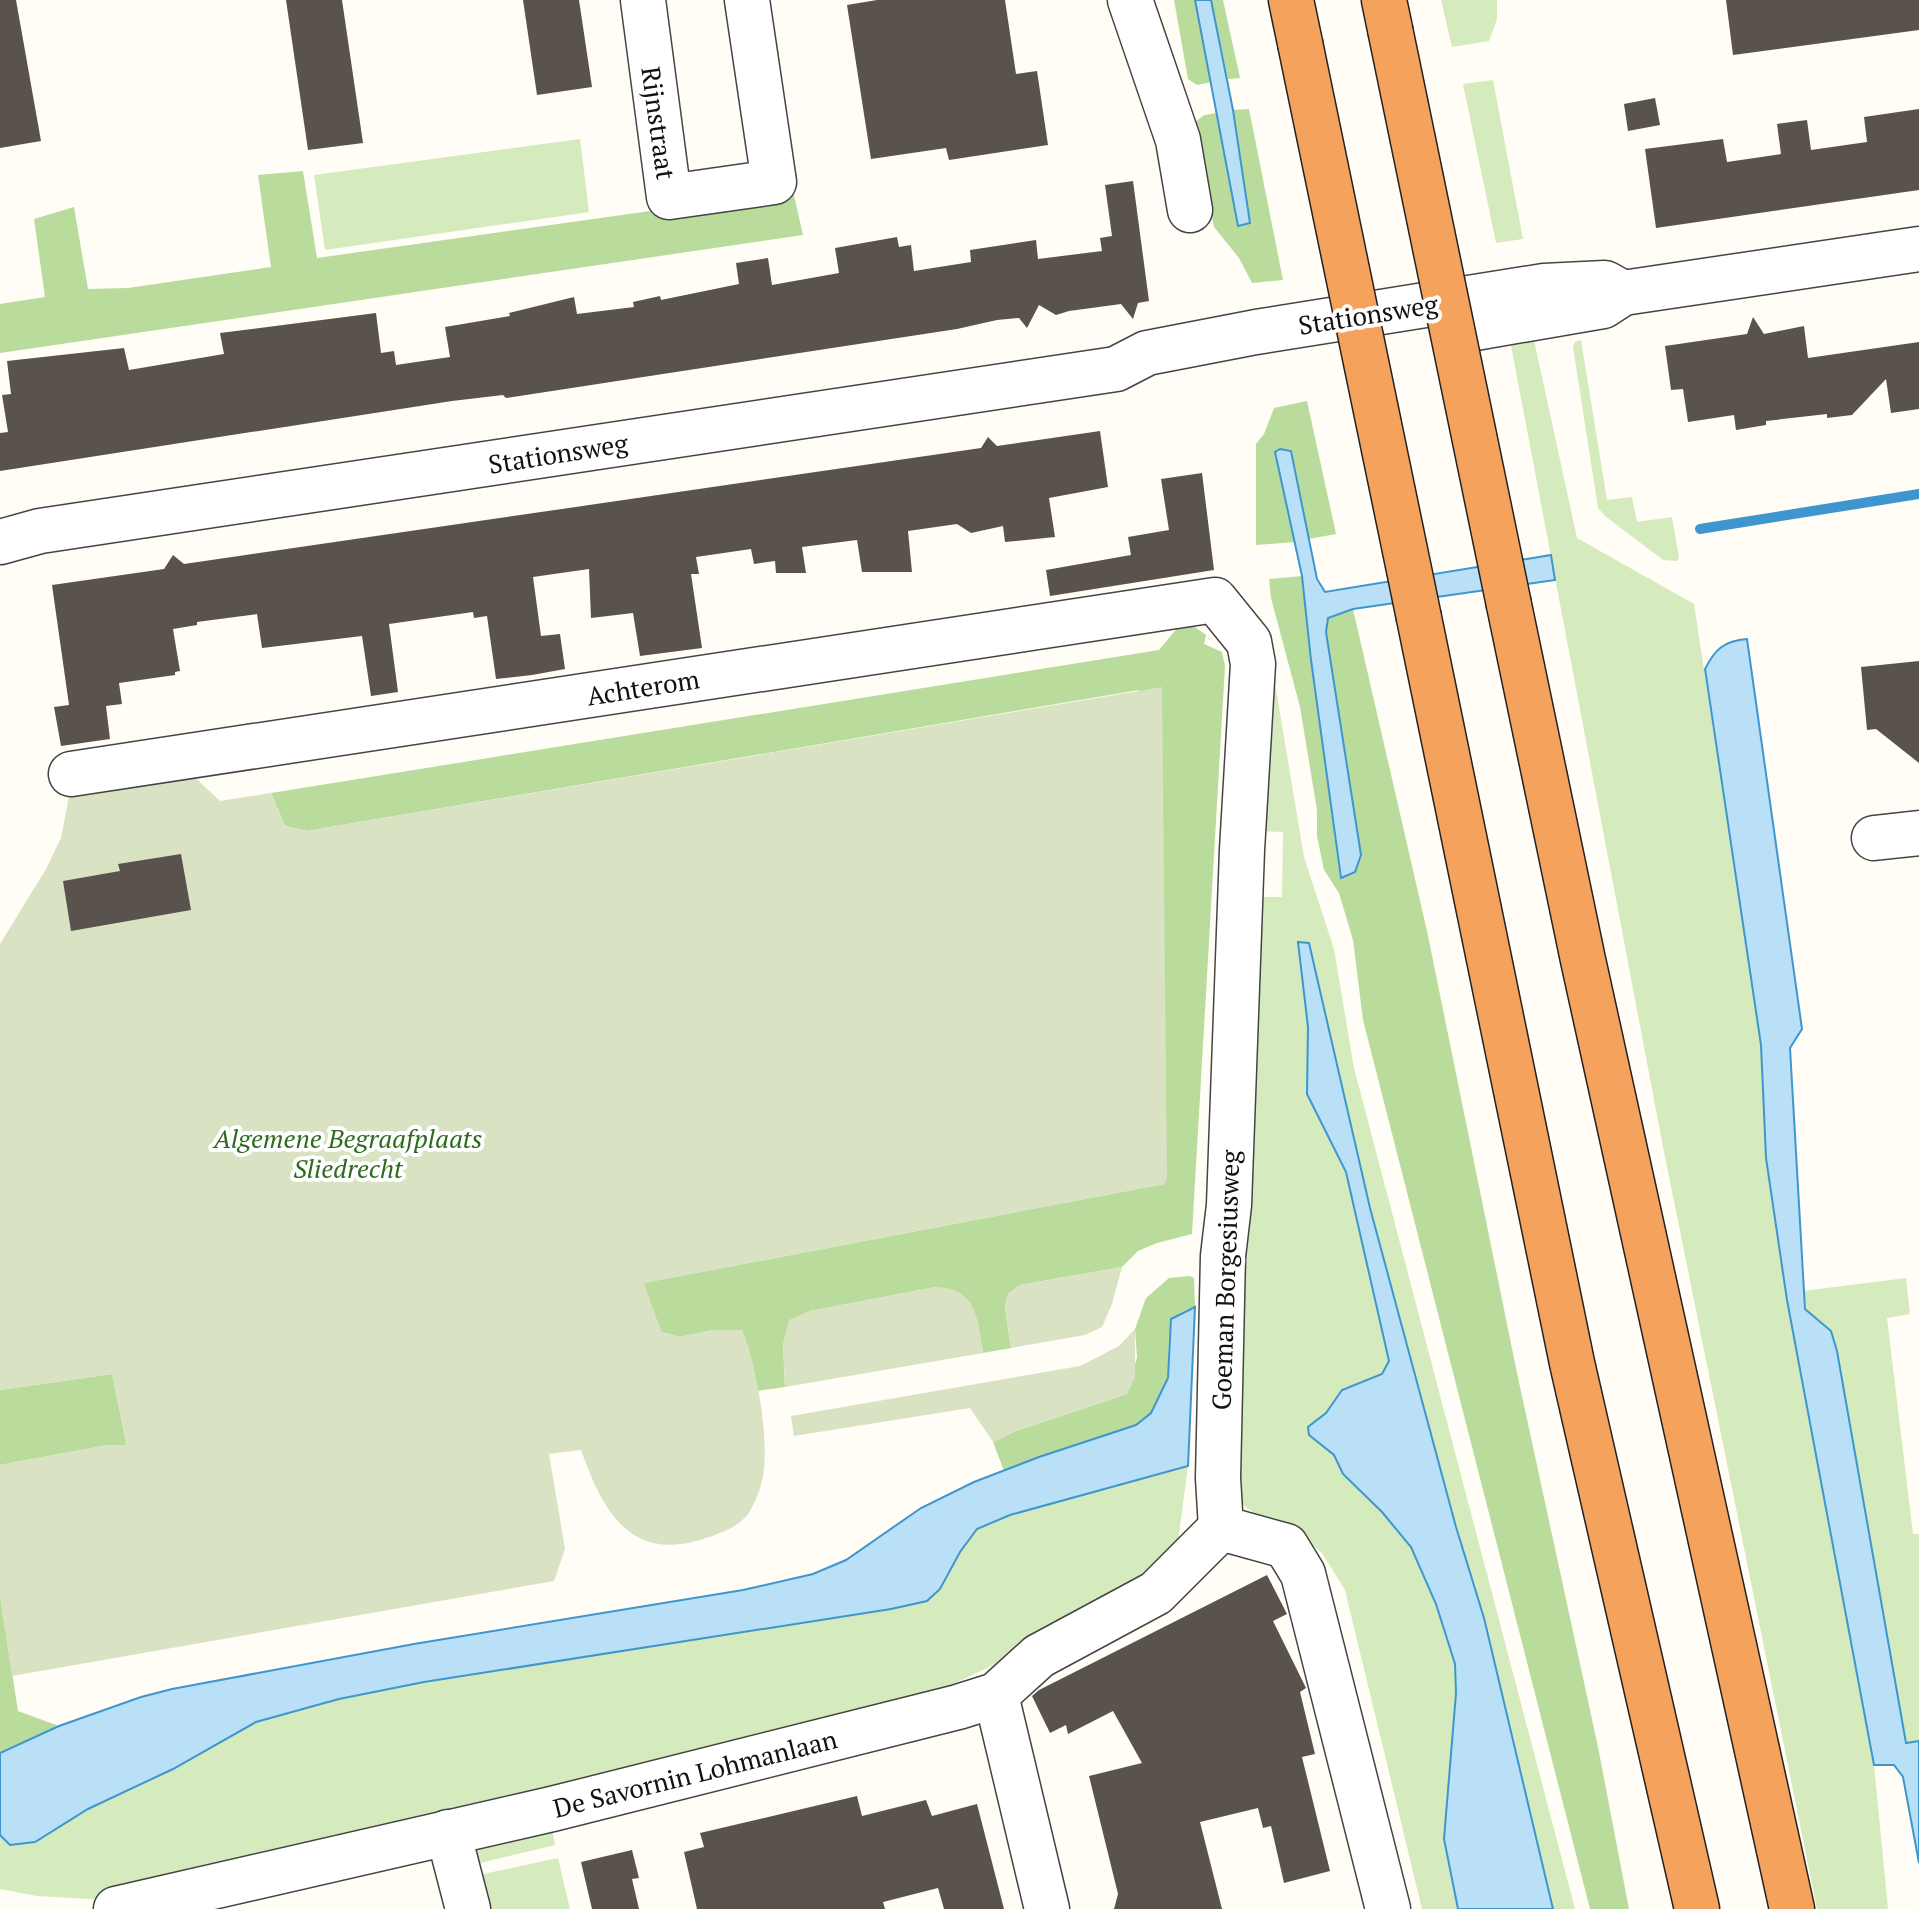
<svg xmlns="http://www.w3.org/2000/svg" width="1919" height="1909" font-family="'PT Serif',serif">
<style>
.green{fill:#d5ebbd}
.forest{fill:#b9dc9c}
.cemetery{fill:#d9e3c4}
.water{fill:#b9e0f7;stroke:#3f96cf;stroke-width:2}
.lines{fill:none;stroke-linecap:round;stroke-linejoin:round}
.stream{stroke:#3f96cf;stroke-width:10}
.building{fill:#5a524d}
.minor-casing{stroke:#444;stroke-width:47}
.highway-casing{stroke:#222;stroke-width:47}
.minor{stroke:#fff;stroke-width:44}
.highway{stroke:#f5a25d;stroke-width:44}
.highway-bridge-casing{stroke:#222;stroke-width:47;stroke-linecap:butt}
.highway-bridge{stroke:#f5a25d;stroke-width:44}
.labels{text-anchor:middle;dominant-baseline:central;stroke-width:8;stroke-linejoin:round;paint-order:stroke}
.street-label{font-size:26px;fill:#111;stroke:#fff}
.park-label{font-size:26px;font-style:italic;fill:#2f6b1f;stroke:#fff}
</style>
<rect width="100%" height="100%" fill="#fffdf5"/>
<g class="green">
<path d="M 1441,0 L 1497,0 L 1497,19 L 1489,41 L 1452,47 Z"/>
<path d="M 1493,80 L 1523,239 L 1496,243 L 1463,84 Z"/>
<path d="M 580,139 L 589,212 L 325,250 L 314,175 Z"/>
<path d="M 1532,331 L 1577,538 L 1694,604 L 1761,1045 L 1766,1158 L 1787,1300 L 1874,1765 L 1888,1909 L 1817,1909 L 1663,1147 L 1509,335 Z"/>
<path d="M 1581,340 L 1607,500 L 1632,497 L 1637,522 L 1672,517 L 1679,558 L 1677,561 L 1663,560 L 1605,516 L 1598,508 L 1573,347 L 1575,342 Z"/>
<path d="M 1267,653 L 1276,689 L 1304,857 L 1334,949 L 1354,1068 L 1575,1909 L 1553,1909 L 1484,1618 L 1456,1527 L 1370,1208 L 1309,943 L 1307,1094 L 1346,1172 L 1389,1361 L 1382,1374 L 1342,1390 L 1309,1435 L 1334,1455 L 1343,1474 L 1382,1512 L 1411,1547 L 1436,1604 L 1455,1664 L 1456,1693 L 1444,1839 L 1458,1909 L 1422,1909 L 1345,1590 L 1322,1553 L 1303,1537 L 1265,1521 L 1234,1498 L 1256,897 L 1282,897 L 1283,832 L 1258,831 Z"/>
<path d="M 1906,1278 L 1910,1314 L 1887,1318 L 1913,1534 L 1919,1534 L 1919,1750 L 1896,1755 L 1805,1309 L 1803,1291 Z"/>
<path d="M 1188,1466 L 1177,1549 L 1153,1589 L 932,1694 L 125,1901 L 37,1896 L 0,1889 L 0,1835 L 10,1845 L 35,1842 L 88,1809 L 172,1769 L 256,1722 L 339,1699 L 424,1682 L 891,1609 L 927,1601 L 940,1589 L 960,1552 L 977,1529 L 1010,1515 Z"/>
<path d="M 550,1819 L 555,1845 L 468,1866 L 474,1847 Z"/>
<path d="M 558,1858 L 570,1909 L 477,1909 L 469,1877 Z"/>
</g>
<g class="forest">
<path d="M 1174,0 L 1195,0 L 1212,82 L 1197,85 L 1188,79 Z"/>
<path d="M 1211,0 L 1223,0 L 1240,78 L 1228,79 Z"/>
<path d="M 1249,109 L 1283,280 L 1252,283 L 1239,258 L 1214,227 L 1194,123 L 1204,115 L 1217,113 L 1239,225 L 1250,222 L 1233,110 Z"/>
<path d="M 303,171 L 317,258 L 793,191 L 803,235 L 0,353 L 0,304 L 45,297 L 34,219 L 74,207 L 88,289 L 128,288 L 271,267 L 258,175 Z"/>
<path d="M 1307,401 L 1336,534 L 1309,539 L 1292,452 L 1275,452 L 1295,542 L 1256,545 L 1256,444 L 1264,434 L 1274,408 Z"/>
<path d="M 1302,576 L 1311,660 L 1340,877 L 1361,855 L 1326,632 L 1328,618 L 1353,609 L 1427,931 L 1517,1373 L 1598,1747 L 1629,1909 L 1590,1909 L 1363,1020 L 1353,940 L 1339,893 L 1324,870 L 1317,836 L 1317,810 L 1300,707 L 1271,598 L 1269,579 Z"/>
<path d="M 1192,625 L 1206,635 L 1204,644 L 1222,652 L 1225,666 L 1192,1234 L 1157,1243 L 1138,1251 L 1122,1267 L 1020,1285 L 1008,1294 L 1005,1308 L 1011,1348 L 983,1353 L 977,1319 L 936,1287 L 810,1311 L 783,1343 L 785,1387 L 757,1391 L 748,1346 L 713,1330 L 680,1337 L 661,1332 L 643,1283 L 1164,1184 L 1139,690 L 307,831 L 285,826 L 271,793 L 1159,650 L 1179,626 Z"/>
<path d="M 1190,1276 L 1194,1278 L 1195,1307 L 1181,1312 L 1169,1335 L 1168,1378 L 1162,1393 L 1151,1413 L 1136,1425 L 1004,1471 L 993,1442 L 1016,1431 L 1127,1394 L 1137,1357 L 1135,1329 L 1146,1298 L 1169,1278 Z"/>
<path d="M 112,1374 L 127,1446 L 108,1445 L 0,1465 L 0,1390 Z"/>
<path d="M 0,1596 L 18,1711 L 59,1726 L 0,1753 Z"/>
</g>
<g class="cemetery">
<path d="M 1162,687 L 1167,1179 L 1164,1184 L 644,1283 L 661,1332 L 680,1337 L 713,1330 L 742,1330 C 756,1363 768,1432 764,1468 C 763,1483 756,1502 748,1514 C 738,1527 721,1533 706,1538 C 630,1564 603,1511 581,1450 L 549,1454 L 565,1549 L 554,1581 L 12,1676 L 0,1596 L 0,1465 L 108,1445 L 127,1445 L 112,1374 L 0,1390 L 0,944 L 46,869 L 61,838 L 71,786 L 186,769 L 220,801 L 271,793 L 285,826 L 307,831 Z"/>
<path d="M 1122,1267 L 1112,1304 L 1102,1327 L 1085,1335 L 1011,1348 L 1005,1308 L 1008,1294 L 1020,1285 Z"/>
<path d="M 936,1287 C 978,1289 977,1318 983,1353 L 785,1387 L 783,1343 L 789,1320 L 810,1311 Z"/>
<path d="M 1135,1329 L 1135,1377 L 1127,1394 L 1016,1431 L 993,1442 L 970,1408 L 794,1436 L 791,1416 L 1080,1366 L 1119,1346 Z"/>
</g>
<g class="water">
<path d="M 1195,0 L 1211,0 L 1233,110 L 1250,223 L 1238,226 Z"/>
<path d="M 1280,449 L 1291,451 L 1317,579 L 1325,592 L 1551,555 L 1555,580 L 1353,609 L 1328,618 L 1326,632 L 1361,855 L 1355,872 L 1341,878 L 1311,660 L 1302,576 L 1275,452 Z"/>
<path d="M 1747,639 L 1802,1029 L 1790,1048 L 1805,1309 L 1831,1331 L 1837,1351 L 1906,1743 L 1919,1741 L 1919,1863 L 1903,1777 L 1894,1765 L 1874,1765 L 1787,1300 L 1766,1158 L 1761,1045 L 1705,669 C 1715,649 1724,641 1747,639 Z"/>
<path d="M 1298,942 L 1309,943 L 1370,1208 L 1456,1527 L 1484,1618 L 1553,1909 L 1458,1909 L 1444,1839 L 1456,1693 L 1455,1664 L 1436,1604 L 1411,1547 L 1382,1512 L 1343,1474 L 1334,1455 L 1309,1435 L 1308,1427 L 1326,1413 L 1342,1390 L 1382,1374 L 1389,1361 L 1346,1172 L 1307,1094 L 1308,1027 Z"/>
<path d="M 1195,1307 L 1188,1466 L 1010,1515 L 977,1529 L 960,1552 L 940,1589 L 927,1601 L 891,1609 L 424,1682 L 339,1699 L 256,1722 L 173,1769 L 88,1809 L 35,1842 L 10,1845 L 0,1835 L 0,1753 L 59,1726 L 141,1697 L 172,1689 L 414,1644 L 743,1590 L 813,1574 L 846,1560 L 921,1508 L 974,1482 L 1039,1457 L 1136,1425 L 1151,1413 L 1168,1378 L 1171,1319 Z"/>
</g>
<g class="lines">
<path class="stream" d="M 1700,529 L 1919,494"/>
</g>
<g class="building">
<path d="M 0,0 L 16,0 L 41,141 L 0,148 Z"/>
<path d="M 286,0 L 342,0 L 363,143 L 308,150 Z"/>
<path d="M 523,0 L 579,0 L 592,87 L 537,95 Z"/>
<path d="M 877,0 L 1005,0 L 1016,74 L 1037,71 L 1048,145 L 949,160 L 946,148 L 871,159 L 847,5 Z"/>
<path d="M 1726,0 L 1919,0 L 1919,30 L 1733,55 Z"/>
<path d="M 1655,98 L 1660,125 L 1628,131 L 1624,104 Z"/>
<path d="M 1919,109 L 1919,190 L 1656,228 L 1645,149 L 1723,139 L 1727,162 L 1781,154 L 1777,124 L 1807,120 L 1811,150 L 1867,142 L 1864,117 Z"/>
<path d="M 1133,181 L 1149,301 L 1138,303 L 1133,319 L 1121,304 L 1069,311 L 1056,315 L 1039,305 L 1027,328 L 1019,318 L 997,320 L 957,329 L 806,352 L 506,398 L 503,395 L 452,401 L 0,471 L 0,433 L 8,432 L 2,395 L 11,394 L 7,361 L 124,348 L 129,370 L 224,354 L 220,333 L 376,313 L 381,353 L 394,351 L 396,365 L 450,357 L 445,327 L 510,316 L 509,313 L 574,297 L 577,314 L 634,307 L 633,302 L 660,296 L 661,300 L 739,284 L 736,263 L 768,258 L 772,285 L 839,273 L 835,248 L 897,237 L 899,247 L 911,245 L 914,271 L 971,262 L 970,250 L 1036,240 L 1038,259 L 1102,251 L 1100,238 L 1112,236 L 1105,185 Z"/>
<path d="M 1753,317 L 1764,334 L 1804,326 L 1808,358 L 1919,342 L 1919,409 L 1891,413 L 1886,379 L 1852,415 L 1827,418 L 1827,414 L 1766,421 L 1766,425 L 1736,430 L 1734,415 L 1688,422 L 1683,389 L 1671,390 L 1665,346 L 1747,334 Z"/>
<path d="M 1100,431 L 1108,487 L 1049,498 L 1055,537 L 1005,542 L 1003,526 L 971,533 L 957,524 L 908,531 L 912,572 L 862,572 L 857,540 L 802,547 L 806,573 L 776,573 L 775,561 L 754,564 L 751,549 L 696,557 L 699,574 L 691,574 L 702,648 L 640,656 L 633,613 L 591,618 L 589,569 L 533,577 L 541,636 L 560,634 L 565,669 L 532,675 L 496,679 L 487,616 L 474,618 L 473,612 L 389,624 L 398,692 L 371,696 L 362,636 L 262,648 L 257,614 L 197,622 L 197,625 L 173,629 L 180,671 L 175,672 L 175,675 L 119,683 L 122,704 L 106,706 L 110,739 L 61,746 L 54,707 L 69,705 L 52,585 L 164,569 L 173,555 L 184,564 L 981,448 L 988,437 L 997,446 Z"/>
<path d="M 1202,473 L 1214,570 L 1050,596 L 1046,570 L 1131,555 L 1128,537 L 1169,530 L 1161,479 Z"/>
<path d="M 1919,661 L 1919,763 L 1876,729 L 1867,730 L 1861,667 Z"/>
<path d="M 181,854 L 191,910 L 71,931 L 63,881 L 120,871 L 118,864 Z"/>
<path d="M 1267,1575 L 1287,1614 L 1273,1621 L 1306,1688 L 1300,1692 L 1315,1754 L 1302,1757 L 1330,1871 L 1284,1883 L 1271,1826 L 1263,1828 L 1258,1808 L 1200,1822 L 1222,1909 L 1114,1909 L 1118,1894 L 1089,1776 L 1142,1763 L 1113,1711 L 1068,1734 L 1066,1725 L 1050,1733 L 1032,1696 L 1039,1690 Z"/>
<path d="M 857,1796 L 862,1816 L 926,1800 L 932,1816 L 977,1804 L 1004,1909 L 944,1909 L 938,1888 L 883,1902 L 885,1909 L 697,1909 L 684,1852 L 704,1847 L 700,1833 Z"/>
<path d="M 632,1850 L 639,1878 L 632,1879 L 639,1909 L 592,1909 L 581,1862 Z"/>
</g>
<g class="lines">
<g class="minor-casing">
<g id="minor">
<path d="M 643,0 L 669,197 L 774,182 L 747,0"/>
<path d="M 1130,0 L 1178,140 L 1190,210"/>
<path d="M 1475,328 L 1603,306 L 1623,293 L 1919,249"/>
<path d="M 0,542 L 40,531 L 1116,369 L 1147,353 L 1256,332 L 1544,286 L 1605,283 L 1623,293"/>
<path d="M 71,774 L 1215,600 L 1249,642 L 1253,664 L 1242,850 L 1229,1205 L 1223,1256 L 1218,1478 L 1221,1528 L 1286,1546 L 1303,1574 L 1388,1909"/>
<path d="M 1874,838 L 1919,833"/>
<path d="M 996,1695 L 1047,1909"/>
<path d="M 448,1832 L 468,1909"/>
<path d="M 116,1909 L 552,1809 L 958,1707 L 996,1695 L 1039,1656 L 1156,1593 L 1221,1528"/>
</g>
</g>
<g class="highway-casing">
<g id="highway">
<path d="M 1291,0 L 1300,43"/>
<path d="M 1384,0 L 1390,29"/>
<path d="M 1509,605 L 1583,960 L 1792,1909"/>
<path d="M 1419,618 L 1572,1363 L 1697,1909"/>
</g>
</g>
<use href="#minor" class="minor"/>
<use href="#highway" class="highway"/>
<g class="highway-bridge-casing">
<g id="highway-bridge">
<path d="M 1390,29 L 1509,605"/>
<path d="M 1300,43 L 1419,618"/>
</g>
</g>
<use href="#highway-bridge" class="highway-bridge"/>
</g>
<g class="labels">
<g class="street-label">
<text transform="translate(659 123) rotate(82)">Rijnstraat</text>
<text transform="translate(1368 314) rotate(-9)">Stationsweg</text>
<text transform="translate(558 453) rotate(-9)">Stationsweg</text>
<text transform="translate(643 687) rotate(-9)">Achterom</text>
<text transform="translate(1225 1280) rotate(-88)">Goeman Borgesiusweg</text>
<text transform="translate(695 1773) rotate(-14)">De Savornin Lohmanlaan</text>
</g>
<g class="park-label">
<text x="348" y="1138">Algemene Begraafplaats<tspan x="348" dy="30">Sliedrecht</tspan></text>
</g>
</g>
</svg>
